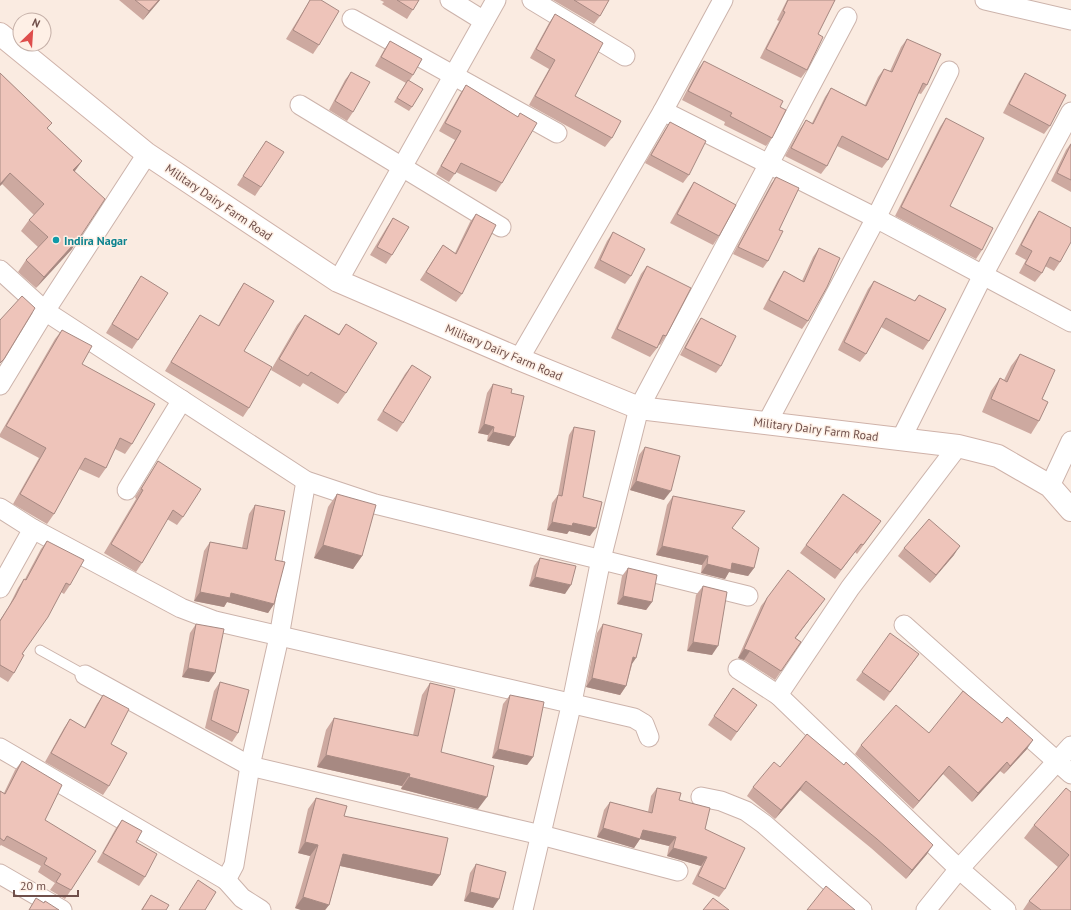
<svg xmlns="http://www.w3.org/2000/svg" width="1071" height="910" font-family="'PT Sans',sans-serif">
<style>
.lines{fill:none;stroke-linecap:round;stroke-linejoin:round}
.service-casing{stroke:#ccb3ab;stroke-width:11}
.minor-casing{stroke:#ccb3ab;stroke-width:21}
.secondary-casing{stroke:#cfb2a9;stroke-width:24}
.service{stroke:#fff;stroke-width:9}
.minor{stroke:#fff;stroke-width:19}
.secondary{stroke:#fff;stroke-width:22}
.wall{fill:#cda9a0}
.shaded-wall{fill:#a78982}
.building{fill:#eec4ba;stroke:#a78982}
.culture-dot{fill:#0f9aa8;stroke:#fef0e6;stroke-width:1.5}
.labels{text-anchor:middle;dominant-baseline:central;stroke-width:3;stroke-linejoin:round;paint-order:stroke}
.street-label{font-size:12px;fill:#6f4f4a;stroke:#fef0e6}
.culture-label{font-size:12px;font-weight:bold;fill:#0d838f;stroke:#fef0e6;text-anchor:start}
</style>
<rect width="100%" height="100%" fill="#faebe1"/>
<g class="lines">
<g class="service-casing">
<path id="service" d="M 40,650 L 85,675"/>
</g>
<g class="minor-casing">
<g id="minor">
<path d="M 450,0 L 484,21"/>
<path d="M 532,0 L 625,56"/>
<path d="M 985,0 L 1071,20"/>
<path d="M 352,19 L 557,133"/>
<path d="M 300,105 L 501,227"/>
<path d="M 663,111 L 723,0"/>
<path d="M 0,270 L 45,311 L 306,481 L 375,504 L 748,596"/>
<path d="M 338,281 L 496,0"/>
<path d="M 519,359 L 663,111 L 876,218 L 1071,322"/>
<path d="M 0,385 L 45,311 L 147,154"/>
<path d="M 767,423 L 876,218 L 949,71"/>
<path d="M 901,439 L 983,275 L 1071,112"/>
<path d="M 1050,486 L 1071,441"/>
<path d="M 127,490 L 182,400"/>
<path d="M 0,508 L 33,529 L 181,608 L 215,621 L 634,718 L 644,724 L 649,737"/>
<path d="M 0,588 L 33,529"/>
<path d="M 904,625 L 1071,774"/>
<path d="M 738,669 L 778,695 L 959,869 L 1006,910"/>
<path d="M 85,675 L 250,766 L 541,835 L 678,871"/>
<path d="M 778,695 L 850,588 L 958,446"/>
<path d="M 0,748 L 226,880 L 234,865 L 250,766 L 279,637 L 306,481"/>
<path d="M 701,797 L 721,801 L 746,811 L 764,824 L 862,910"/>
<path d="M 0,874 L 62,910"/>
<path d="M 226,880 L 242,898 L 261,910"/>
<path d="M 523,910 L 572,702 L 601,559 L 639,408 L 847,17"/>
<path d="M 926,910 L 959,869 L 1071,746"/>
</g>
</g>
<g class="secondary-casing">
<path id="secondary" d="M 0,34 L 147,154 L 338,281 L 519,359 L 639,408 L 958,446 L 998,456 L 1050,486 L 1071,510"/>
</g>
<use href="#service" class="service"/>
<use href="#minor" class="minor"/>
<use href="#secondary" class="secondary"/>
</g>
<g class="wall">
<path d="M 119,0 L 160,0 L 143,20 Z"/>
<path d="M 310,0 L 321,0 L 319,45 L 313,54 L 286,39 Z"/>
<path d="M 380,0 L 419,0 L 407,19 L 382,4 L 384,2 Z"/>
<path d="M 553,0 L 609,0 L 600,16 L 594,24 Z"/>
<path d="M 787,0 L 835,0 L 818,34 L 807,70 L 801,78 L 760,58 L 779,21 L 777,20 Z"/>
<path d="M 555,14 L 575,96 L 612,138 L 605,147 L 529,105 L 549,69 L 530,58 L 549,23 Z"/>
<path d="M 907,39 L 927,85 L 921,94 L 918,93 L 888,160 L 882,168 L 837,146 L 827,166 L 821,174 L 785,156 L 800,129 L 806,120 L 812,123 L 825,97 L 831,88 L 865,105 L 878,77 L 884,69 L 890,71 L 901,47 Z"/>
<path d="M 390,41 L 413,75 L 409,81 L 412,107 L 409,111 L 394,102 L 406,83 L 375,66 L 384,50 Z"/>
<path d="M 704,61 L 780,107 L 772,138 L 766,146 L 724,125 L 725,122 L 682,100 L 698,69 Z"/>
<path d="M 351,72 L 353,112 L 347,121 L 329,110 L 345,80 Z"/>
<path d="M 0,73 L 52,123 L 47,129 L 82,161 L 75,171 L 72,249 L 36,288 L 18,272 L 26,260 L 38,247 L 21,231 L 29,220 L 34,215 L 2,184 L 0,186 Z"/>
<path d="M 1025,73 L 1050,126 L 1044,134 L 1003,113 L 1019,82 Z"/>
<path d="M 466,85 L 518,117 L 520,113 L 502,183 L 496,192 L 456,172 L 449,182 L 436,174 L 455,140 L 439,131 L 460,94 Z"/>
<path d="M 946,118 L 950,206 L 982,250 L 976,259 L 895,216 L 940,127 Z"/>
<path d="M 670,122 L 689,175 L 683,183 L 645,163 L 664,131 Z"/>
<path d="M 266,141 L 261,187 L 255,196 L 237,185 Z"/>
<path d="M 1071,143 L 1071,192 L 1051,181 L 1066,150 Z"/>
<path d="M 776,177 L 779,230 L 768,261 L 763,268 L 733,254 L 771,184 Z"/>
<path d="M 694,182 L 719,236 L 713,245 L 670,223 L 688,191 Z"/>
<path d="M 1039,211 L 1060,262 L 1054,271 L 1045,266 L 1042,273 L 1035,282 L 1019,273 L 1026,260 L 1015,254 L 1033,220 Z"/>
<path d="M 476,214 L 462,294 L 456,302 L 420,280 L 443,245 L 455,253 L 470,222 Z"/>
<path d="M 393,218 L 392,255 L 386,264 L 370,255 L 387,227 Z"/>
<path d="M 613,232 L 631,276 L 625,284 L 594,268 L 607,241 Z"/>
<path d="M 819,248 L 808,321 L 802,329 L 763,309 L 778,280 L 784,271 L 802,281 L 813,257 Z"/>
<path d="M 647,266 L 666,336 L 660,345 L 658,344 L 657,348 L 650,357 L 611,338 L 641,274 Z"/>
<path d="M 141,276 L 138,340 L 132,349 L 106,333 L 135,285 Z"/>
<path d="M 874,281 L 914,301 L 919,295 L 929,341 L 923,350 L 881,327 L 866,354 L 860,362 L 838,350 L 868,289 Z"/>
<path d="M 244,283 L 244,351 L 249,408 L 243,417 L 165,371 L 194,324 L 200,315 L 218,326 L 238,292 Z"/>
<path d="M 305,315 L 339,334 L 346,324 L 346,393 L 338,404 L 303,383 L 300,387 L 271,370 L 297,325 Z"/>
<path d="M 701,318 L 721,366 L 716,373 L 680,355 L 696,325 Z"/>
<path d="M 62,330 L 82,364 L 132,444 L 125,454 L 115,449 L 106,468 L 99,478 L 79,469 L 54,514 L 47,524 L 13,504 L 39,458 L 0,437 L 0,434 L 55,339 Z"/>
<path d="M 1020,354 L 1042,399 L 1039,421 L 1031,434 L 982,412 L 991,391 L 1000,378 L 1004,380 L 1011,366 Z"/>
<path d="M 412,365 L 403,423 L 397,432 L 377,420 L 405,374 Z"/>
<path d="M 493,384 L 515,437 L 509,446 L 487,441 L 488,435 L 478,433 L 487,393 Z"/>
<path d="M 574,427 L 583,497 L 590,536 L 569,531 L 567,534 L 547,530 L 552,503 L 558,495 L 569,435 Z"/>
<path d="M 645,447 L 664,500 L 630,490 L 639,455 Z"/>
<path d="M 158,461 L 183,517 L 177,525 L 167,519 L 142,563 L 136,572 L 104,553 L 136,499 L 135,497 Z"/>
<path d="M 337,494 L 362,556 L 353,569 L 314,558 L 328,507 Z"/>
<path d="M 843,494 L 881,521 L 857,554 L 855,552 L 835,579 L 800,553 Z"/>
<path d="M 673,496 L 733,528 L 754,568 L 748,576 L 729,572 L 725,579 L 701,573 L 702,565 L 656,555 L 667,505 Z"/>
<path d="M 255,505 L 275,560 L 274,604 L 268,613 L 227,602 L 224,607 L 194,601 L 204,551 L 210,542 L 242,548 L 249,514 Z"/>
<path d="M 47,541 L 70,585 L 64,594 L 61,592 L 22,654 L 14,673 L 8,682 L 0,677 L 0,620 L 9,606 L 18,588 L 24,579 L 25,579 L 41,549 Z"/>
<path d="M 904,548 L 954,555 L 930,583 L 898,556 Z"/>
<path d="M 540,558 L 565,594 L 529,586 L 534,566 Z"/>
<path d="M 628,568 L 652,602 L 646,610 L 617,604 L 622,576 Z"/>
<path d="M 703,586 L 712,655 L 687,651 L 696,595 Z"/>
<path d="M 767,598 L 819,607 L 795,638 L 801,642 L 775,680 L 744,660 L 738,658 L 761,606 Z"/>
<path d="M 196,624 L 209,682 L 182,677 L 190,633 Z"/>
<path d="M 603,624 L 632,665 L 626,686 L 620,695 L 586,687 L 597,633 Z"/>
<path d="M 919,654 L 884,701 L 856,680 L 862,672 Z"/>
<path d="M 220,682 L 238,733 L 232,742 L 205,728 L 214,691 Z"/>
<path d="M 430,683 L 441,752 L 478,809 L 401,789 L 402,786 L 317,767 L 326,730 L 334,718 L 413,735 L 422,695 Z"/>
<path d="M 733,688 L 756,705 L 731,741 L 708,725 Z"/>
<path d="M 103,695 L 111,744 L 109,786 L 103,795 L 45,762 L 64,728 L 70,719 L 84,728 L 97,704 Z"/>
<path d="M 510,695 L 533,757 L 527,765 L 492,758 L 503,704 Z"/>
<path d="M 929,733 L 1027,749 L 1004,774 L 1000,771 L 972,802 L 943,774 L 913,809 L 855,754 L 861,745 Z"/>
<path d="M 807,734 L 927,854 L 906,879 L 871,848 L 800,790 L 775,819 L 747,796 L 753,787 L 780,767 Z"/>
<path d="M 22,761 L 45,820 L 71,890 L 65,899 L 50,890 L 55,883 L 38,872 L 41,866 L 1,845 L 0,846 L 0,791 L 4,793 L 15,770 Z"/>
<path d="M 657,788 L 679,800 L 705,829 L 725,889 L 719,897 L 692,884 L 701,866 L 667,856 L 669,846 L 640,839 L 634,848 L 597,837 L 604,810 L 610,802 L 648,812 L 651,796 Z"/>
<path d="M 1071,792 L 1071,910 L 1023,910 L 1029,901 L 1058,867 L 1024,838 L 1034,825 Z"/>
<path d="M 316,798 L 344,816 L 440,875 L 432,886 L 340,866 L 329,905 L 325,910 L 301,910 L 295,908 L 310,856 L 298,853 L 308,809 Z"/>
<path d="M 122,820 L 136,842 L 145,877 L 139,886 L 97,862 L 116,828 Z"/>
<path d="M 476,864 L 493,908 L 464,901 L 470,873 Z"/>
<path d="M 151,895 L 166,910 L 141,910 Z"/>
</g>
<g class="shaded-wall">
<path d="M 159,0 L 160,0 L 143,20 L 149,11 Z"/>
<path d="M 82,161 L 74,172 L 73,170 Z"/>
<path d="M 10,173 L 2,184 L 0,186 L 0,184 Z"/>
<path d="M 80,237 L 72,249 L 36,288 L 44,277 Z"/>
<path d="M 484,424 L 494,427 L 488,435 L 478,433 Z"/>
<path d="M 493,432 L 515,437 L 509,446 L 487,441 Z"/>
<path d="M 636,481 L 671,491 L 664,500 L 630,490 Z"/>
<path d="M 552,522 L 573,523 L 596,528 L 590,536 L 569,531 L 567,534 L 547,530 Z"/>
<path d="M 323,545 L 362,556 L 353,569 L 314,558 Z"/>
<path d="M 662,546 L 708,556 L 702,565 L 656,555 Z"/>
<path d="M 960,546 L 954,555 L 930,583 L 936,575 Z"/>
<path d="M 732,563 L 754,568 L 748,576 L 729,572 L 725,579 L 701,573 L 707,564 Z"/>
<path d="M 535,577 L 571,585 L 565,594 L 529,586 Z"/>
<path d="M 200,592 L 231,593 L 274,604 L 268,613 L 227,602 L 224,607 L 194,601 Z"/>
<path d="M 623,596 L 652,602 L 646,610 L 617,604 Z"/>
<path d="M 825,599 L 789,647 L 795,638 Z"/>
<path d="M 693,642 L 718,646 L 712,655 L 687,651 Z"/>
<path d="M 744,649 L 750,651 L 744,660 L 738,658 Z"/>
<path d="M 633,657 L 636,658 L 630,667 Z"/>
<path d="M 188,668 L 215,673 L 209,682 L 182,677 Z"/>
<path d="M 592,678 L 626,686 L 620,695 L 586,687 Z"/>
<path d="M 1033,740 L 1027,749 L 1004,774 L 1010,766 Z"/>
<path d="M 498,749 L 533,757 L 527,765 L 492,758 Z"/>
<path d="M 326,755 L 410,774 L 402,786 L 317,767 Z"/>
<path d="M 1007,762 L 1000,771 L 972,802 L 978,793 Z"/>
<path d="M 949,766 L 943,774 L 913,809 L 919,801 Z"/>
<path d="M 409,777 L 487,797 L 478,809 L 401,789 Z"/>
<path d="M 806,781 L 800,790 L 775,819 L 781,810 Z"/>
<path d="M 603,828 L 643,830 L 676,837 L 669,846 L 640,839 L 634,848 L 597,837 Z"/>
<path d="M 305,842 L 318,845 L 310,856 L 298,853 Z"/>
<path d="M 933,845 L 927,854 L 906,879 L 912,870 Z"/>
<path d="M 673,848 L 707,857 L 701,866 L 667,856 Z"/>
<path d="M 343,854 L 440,875 L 432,886 L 336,865 Z"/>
<path d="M 470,892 L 499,899 L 493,908 L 464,901 Z"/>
<path d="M 303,897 L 329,905 L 325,910 L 301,910 L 295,908 Z"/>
</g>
<g class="building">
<path d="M 135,0 L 159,0 L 149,11 Z"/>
<path d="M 310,0 L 321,0 L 339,11 L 319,45 L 293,30 Z"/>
<path d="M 397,0 L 419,0 L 413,10 Z"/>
<path d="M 574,0 L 609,0 L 600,16 Z"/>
<path d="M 788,0 L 835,0 L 818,34 L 823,37 L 807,70 L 766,49 L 785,12 L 783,11 Z"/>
<path d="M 555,14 L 603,43 L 575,96 L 621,121 L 612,138 L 535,96 L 555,60 L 536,49 Z"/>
<path d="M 907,39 L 941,54 L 927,85 L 923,83 L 888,160 L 842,136 L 827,166 L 791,148 L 806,120 L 813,124 L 831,88 L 866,106 L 884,69 L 892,72 Z"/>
<path d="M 390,41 L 422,59 L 413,75 L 381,57 Z"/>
<path d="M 704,61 L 783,101 L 780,107 L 786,110 L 772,138 L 730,116 L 732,113 L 688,91 Z"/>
<path d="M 351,72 L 370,82 L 353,112 L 335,101 Z"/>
<path d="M 0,73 L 52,123 L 47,128 L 82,161 L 73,170 L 105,199 L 80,237 L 44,277 L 26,260 L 48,237 L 29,220 L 44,204 L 10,173 L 0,184 Z"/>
<path d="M 1025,73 L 1066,95 L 1050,126 L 1009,104 Z"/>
<path d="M 408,80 L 423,89 L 412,107 L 397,98 Z"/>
<path d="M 466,85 L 518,117 L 520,113 L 537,123 L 502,183 L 461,163 L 455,174 L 441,166 L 461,131 L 445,123 Z"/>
<path d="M 946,118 L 984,138 L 950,206 L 993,228 L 982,250 L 901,207 Z"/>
<path d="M 670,122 L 706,141 L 689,175 L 651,155 Z"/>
<path d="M 266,141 L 284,152 L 261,187 L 243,176 Z"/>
<path d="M 1071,144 L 1071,180 L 1057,173 Z"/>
<path d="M 776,177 L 799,188 L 779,230 L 783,231 L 768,261 L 738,247 Z"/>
<path d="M 694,182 L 736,205 L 719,236 L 677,214 Z"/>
<path d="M 1039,211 L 1071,228 L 1071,242 L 1060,262 L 1050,257 L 1042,273 L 1025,264 L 1032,251 L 1021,245 Z"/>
<path d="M 476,214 L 496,225 L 462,294 L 426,272 L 443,245 L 456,254 Z"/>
<path d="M 393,218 L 409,227 L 392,255 L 377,247 Z"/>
<path d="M 613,232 L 645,249 L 631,276 L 600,260 Z"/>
<path d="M 819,248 L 840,258 L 827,287 L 808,321 L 769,300 L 784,271 L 804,282 Z"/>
<path d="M 647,266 L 691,288 L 666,336 L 663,335 L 657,348 L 617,329 Z"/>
<path d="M 141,276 L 168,293 L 138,340 L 112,324 Z"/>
<path d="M 874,281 L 915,301 L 919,295 L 946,309 L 929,341 L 886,318 L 866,354 L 844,342 Z"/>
<path d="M 244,283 L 274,301 L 244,351 L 272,367 L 249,408 L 171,362 L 200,315 L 219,326 Z"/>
<path d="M 22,296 L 35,308 L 4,359 L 0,363 L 0,320 Z"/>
<path d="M 305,315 L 339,335 L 346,324 L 377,343 L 346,393 L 311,372 L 308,376 L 279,359 Z"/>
<path d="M 701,318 L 736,336 L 721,366 L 685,348 Z"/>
<path d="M 62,330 L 92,346 L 82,364 L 155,404 L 132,444 L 120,438 L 106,468 L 85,458 L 54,514 L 20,494 L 46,448 L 6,426 Z"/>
<path d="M 1020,354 L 1055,370 L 1042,399 L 1048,402 L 1039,421 L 991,399 L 1000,378 L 1007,382 Z"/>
<path d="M 412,365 L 431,377 L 403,423 L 383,411 Z"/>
<path d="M 493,384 L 512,389 L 511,393 L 524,396 L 515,437 L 493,432 L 494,427 L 484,424 Z"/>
<path d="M 574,427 L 595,431 L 583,497 L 602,502 L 596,528 L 573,523 L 572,526 L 552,522 L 558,495 L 562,496 Z"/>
<path d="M 645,447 L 680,456 L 671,491 L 636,481 Z"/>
<path d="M 158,461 L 201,489 L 183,517 L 173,510 L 142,563 L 111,544 L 143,490 L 141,489 Z"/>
<path d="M 337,494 L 376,505 L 362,556 L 323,545 Z"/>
<path d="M 843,494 L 881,521 L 863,545 L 861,544 L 841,570 L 806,545 Z"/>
<path d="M 673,496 L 745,511 L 732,528 L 759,548 L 754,568 L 732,563 L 731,570 L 707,564 L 708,556 L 662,546 Z"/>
<path d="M 255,505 L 285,511 L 275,560 L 285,562 L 274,604 L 231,593 L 230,598 L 200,592 L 210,542 L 247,549 Z"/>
<path d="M 929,519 L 960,546 L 936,575 L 904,548 Z"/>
<path d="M 47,541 L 84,560 L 70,585 L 66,583 L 48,617 L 22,654 L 24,655 L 14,673 L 0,665 L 0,621 L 15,597 L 24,579 L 26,580 Z"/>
<path d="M 540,558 L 576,566 L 571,585 L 535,577 Z"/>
<path d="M 628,568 L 657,575 L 652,602 L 623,596 Z"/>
<path d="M 788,570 L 825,599 L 795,638 L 801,642 L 781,671 L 750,651 L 744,649 L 767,598 Z"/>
<path d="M 703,586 L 727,592 L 718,646 L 693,642 Z"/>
<path d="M 196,624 L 224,629 L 215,673 L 188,668 Z"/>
<path d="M 603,624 L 642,634 L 636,658 L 633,657 L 626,686 L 592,678 Z"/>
<path d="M 890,633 L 919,654 L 890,692 L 862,672 Z"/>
<path d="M 220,682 L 249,690 L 238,733 L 211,720 Z"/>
<path d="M 430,683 L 455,689 L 441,752 L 494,766 L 487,797 L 409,777 L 410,774 L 326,755 L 334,718 L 418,736 Z"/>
<path d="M 733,688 L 757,705 L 737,732 L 714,716 Z"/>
<path d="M 963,691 L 1002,723 L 1007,717 L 1033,740 L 1010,766 L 1007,762 L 978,793 L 949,766 L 919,801 L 861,745 L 896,705 L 929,733 Z"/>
<path d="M 103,695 L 129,709 L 111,744 L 127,753 L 109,786 L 51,753 L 70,719 L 85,728 Z"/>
<path d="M 510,695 L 544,702 L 533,757 L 498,749 Z"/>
<path d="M 807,734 L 844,765 L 846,762 L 933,845 L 912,870 L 877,839 L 806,781 L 781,810 L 753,787 L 774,762 L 780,767 Z"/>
<path d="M 22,761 L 62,785 L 45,820 L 96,851 L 71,890 L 56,882 L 61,874 L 44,864 L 47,858 L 7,836 L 4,841 L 0,838 L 0,791 L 5,794 Z"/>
<path d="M 657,788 L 681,793 L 679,800 L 710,808 L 705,829 L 745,848 L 725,889 L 698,876 L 707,857 L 673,848 L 676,837 L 643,830 L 640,839 L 603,828 L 610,802 L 652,813 Z"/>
<path d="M 1066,788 L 1071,792 L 1071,910 L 1041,910 L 1029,901 L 1069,855 L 1034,825 Z"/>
<path d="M 316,798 L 347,806 L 344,816 L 448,838 L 440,875 L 343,854 L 329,905 L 303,897 L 318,845 L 305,842 Z"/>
<path d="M 122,820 L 142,831 L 136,842 L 157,854 L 145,877 L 103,853 Z"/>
<path d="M 476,864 L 506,872 L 499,899 L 470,892 Z"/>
<path d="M 198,880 L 216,892 L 205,910 L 179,910 Z"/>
<path d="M 826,886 L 855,910 L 807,910 Z"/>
<path d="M 151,895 L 169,905 L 166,910 L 142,910 Z"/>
<path d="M 36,898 L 44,903 L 45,901 L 59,910 L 29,910 Z"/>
<path d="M 713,898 L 729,910 L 703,910 Z"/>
</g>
<circle class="culture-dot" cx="56" cy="240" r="4"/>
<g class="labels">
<g class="street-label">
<text transform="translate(219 202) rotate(34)">Military Dairy Farm Road</text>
<text transform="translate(504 352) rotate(23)">Military Dairy Farm Road</text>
<text transform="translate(816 429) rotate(7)">Military Dairy Farm Road</text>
</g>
<g class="culture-label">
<text x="64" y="240">Indira Nagar</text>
</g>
</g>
<g transform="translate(32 32) rotate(25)"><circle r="19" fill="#fef0e6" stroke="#c5b0a8"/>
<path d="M0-3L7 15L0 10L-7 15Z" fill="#de4e4c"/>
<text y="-6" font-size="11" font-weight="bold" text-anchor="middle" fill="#6f4f4a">N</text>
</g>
<path d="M14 890v6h64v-6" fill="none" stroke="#6f4f4a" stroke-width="2"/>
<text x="20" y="890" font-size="12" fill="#6f4f4a" stroke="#fef0e6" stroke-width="3" paint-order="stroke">20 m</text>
</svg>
